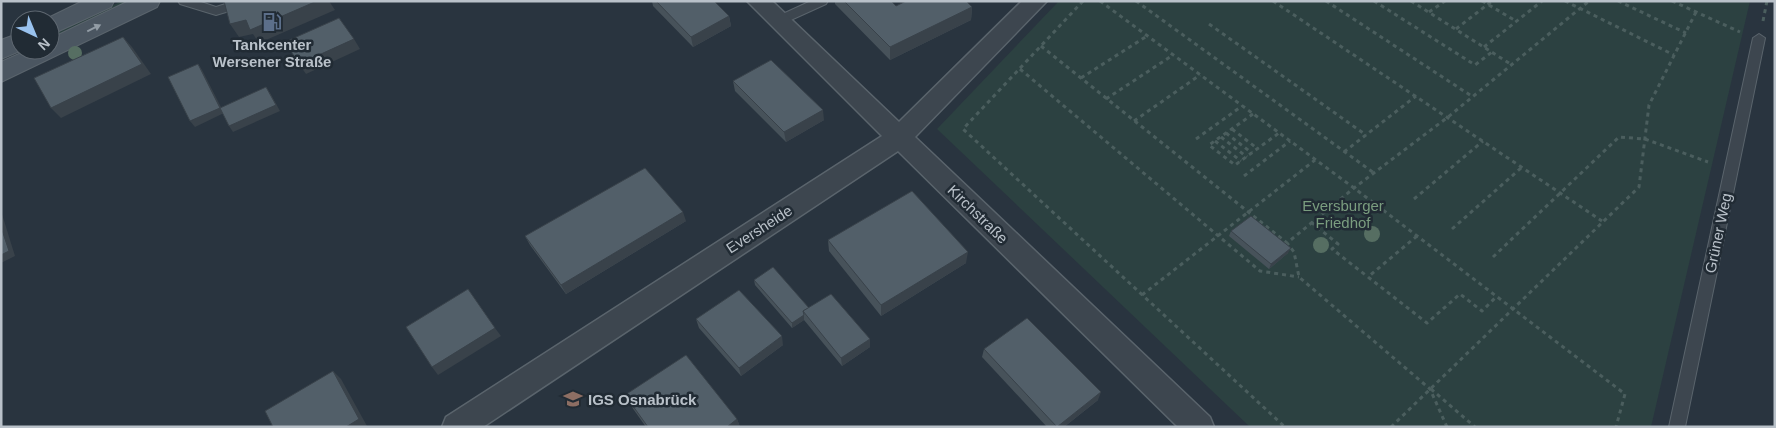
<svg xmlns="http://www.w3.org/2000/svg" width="1776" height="428" font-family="Helvetica,sans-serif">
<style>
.green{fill:#2c4141}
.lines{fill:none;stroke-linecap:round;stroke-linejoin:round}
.lane-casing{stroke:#5a646c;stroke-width:2}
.street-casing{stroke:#5a646c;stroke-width:3}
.secondary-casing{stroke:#5a646c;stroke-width:2}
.path{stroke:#4b5e5e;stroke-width:3;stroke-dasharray:4 4;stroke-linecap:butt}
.lane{fill:#3d464f;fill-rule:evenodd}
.street{fill:#3d464f;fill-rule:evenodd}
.secondary{fill:#4b5661;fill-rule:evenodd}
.tree{fill:#566e62}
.wall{fill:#47525a}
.shaded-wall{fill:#39424a}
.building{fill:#525f69;stroke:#39424a}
.oneway{fill:#929ca5}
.labels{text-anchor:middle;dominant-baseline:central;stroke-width:5;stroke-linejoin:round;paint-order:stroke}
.poi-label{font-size:15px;font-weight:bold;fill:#b9c1c9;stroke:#212b34}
.park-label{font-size:15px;fill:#7a9d7f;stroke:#212b34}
.street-label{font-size:15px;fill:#b9c1c9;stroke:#212b34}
</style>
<rect width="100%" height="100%" fill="#29343f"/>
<g class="green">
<path d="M 122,1 L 132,1 L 50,41 L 50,36 Z"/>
<path d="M 1059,1 L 1750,1 L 1651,427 L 1250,427 L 937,129 Z"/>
</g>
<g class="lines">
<g class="lane-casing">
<g id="lane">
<path d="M 178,1 L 198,1 L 216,7 L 232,2 L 238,6 L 236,9 L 216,15 L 180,4 Z"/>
<path d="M 811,1 L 828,1 L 826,4 L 782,24 L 778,25 L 772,21 L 774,18 Z"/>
<path d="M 1759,34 L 1765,38 L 1685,427 L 1669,427 L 1753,38 Z"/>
</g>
</g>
<g class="street-casing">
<path id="street" d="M 747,1 L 772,1 L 899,122 L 1022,1 L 1047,1 L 915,137 L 1210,417 L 1214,427 L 1178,427 L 898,151 L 483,427 L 442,427 L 446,417 L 882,136 Z"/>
</g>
<g class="secondary-casing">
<g id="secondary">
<path d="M 83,1 L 114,1 L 111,7 L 50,35 L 50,20 L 44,20 Z"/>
<path d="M 129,1 L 160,1 L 157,7 L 1,82 L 1,62 L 28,50 L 50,50 L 50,39 Z"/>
<path d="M 20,33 L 20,50 L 22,50 L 1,59 L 1,40 Z"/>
</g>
</g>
<g class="path">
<path d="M 1083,1 L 963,129 L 1285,427"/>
<path d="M 1100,1 L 1354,188 L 1625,394 L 1616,427"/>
<path d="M 1136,1 L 1374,173"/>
<path d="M 1273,1 L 1602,221"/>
<path d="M 1326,1 L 1473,97"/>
<path d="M 1374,1 L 1475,65 L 1492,52"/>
<path d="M 1411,1 L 1512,65"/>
<path d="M 1482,1 L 1516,21"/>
<path d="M 1565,1 L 1674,55"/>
<path d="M 1618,1 L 1686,33"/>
<path d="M 1672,1 L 1740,32"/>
<path d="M 1429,12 L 1445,1"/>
<path d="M 1763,21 L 1767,1"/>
<path d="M 1209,24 L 1366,135"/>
<path d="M 1456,29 L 1492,1"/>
<path d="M 1041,46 L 1287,243"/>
<path d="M 1484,47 L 1542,1"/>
<path d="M 1020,69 L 1260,271 L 1299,277"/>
<path d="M 1081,78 L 1147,36"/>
<path d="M 1106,99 L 1173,55"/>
<path d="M 1253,114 L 1209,145 L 1235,165 L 1279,133"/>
<path d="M 1134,121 L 1200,75"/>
<path d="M 1232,129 L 1258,149"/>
<path d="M 1226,133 L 1252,153"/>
<path d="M 1221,137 L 1247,157"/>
<path d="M 1196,139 L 1242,106"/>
<path d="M 1215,141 L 1241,161"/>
<path d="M 1344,152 L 1416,96"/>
<path d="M 1244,176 L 1290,141"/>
<path d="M 1414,199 L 1483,141"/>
<path d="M 1311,222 L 1338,244 L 1332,249 L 1368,277"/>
<path d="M 1452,229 L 1521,168"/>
<path d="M 1417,236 L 1368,277 L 1427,323 L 1460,294 L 1482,311 L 1496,297"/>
<path d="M 1493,257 L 1619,137 L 1645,139 L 1708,162"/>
<path d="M 1142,295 L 1315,160"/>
<path d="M 1431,389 L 1475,427"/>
<path d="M 1391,427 L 1639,187 L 1649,105 L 1696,12"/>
<path d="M 1447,427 L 1430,389 L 1299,277 L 1294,252 L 1287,243 L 1354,188 L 1448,117 L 1589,1"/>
</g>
<use href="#lane" class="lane"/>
<use href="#street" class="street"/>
<use href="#secondary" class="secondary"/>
</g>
<g class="tree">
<circle cx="75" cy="53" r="7"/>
<circle cx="1372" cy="234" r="8"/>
<circle cx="1321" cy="245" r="8"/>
</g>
<g class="wall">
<path d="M 652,1 L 714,1 L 729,16 L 731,26 L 693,47 L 653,6 Z"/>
<path d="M 835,1 L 891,1 L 896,6 L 972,7 L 971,20 L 890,60 L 835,4 Z"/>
<path d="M 733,81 L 824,120 L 786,142 L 735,91 Z"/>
<path d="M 686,221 L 566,294 L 530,245 L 525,236 Z"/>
<path d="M 1231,231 L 1288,253 L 1269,269 L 1229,236 Z"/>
<path d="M 828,240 L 966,263 L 881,316 L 829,251 Z"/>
<path d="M 754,280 L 870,339 L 870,347 L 842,366 L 804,320 L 792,328 L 755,285 Z"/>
<path d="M 696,319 L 783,345 L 741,376 L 699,328 Z"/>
<path d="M 984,349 L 1098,400 L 1064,427 L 1047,427 L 982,357 Z"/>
<path d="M 625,395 L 737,419 L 740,427 L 646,427 L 629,403 Z"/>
</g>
<g class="shaded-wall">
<path d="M 317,1 L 329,1 L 335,10 L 259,43 L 253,34 L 239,37 L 230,24 Z"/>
<path d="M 972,7 L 971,20 L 890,60 L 890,47 Z"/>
<path d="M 729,16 L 731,26 L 693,47 L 691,37 Z"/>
<path d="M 123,37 L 132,47 L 151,74 L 61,118 L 51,108 Z"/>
<path d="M 354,39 L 360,49 L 306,74 L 299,64 Z"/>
<path d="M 198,64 L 202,70 L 224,113 L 220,108 Z"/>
<path d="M 266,87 L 270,93 L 280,111 L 233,132 L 229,126 Z"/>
<path d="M 220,108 L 224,113 L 195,127 L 190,121 Z"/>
<path d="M 823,110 L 824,120 L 786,142 L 784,132 Z"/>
<path d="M 1,211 L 15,256 L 1,263 Z"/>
<path d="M 683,212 L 686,221 L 566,294 L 561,285 Z"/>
<path d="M 1291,248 L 1288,253 L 1269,269 L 1271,264 Z"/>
<path d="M 968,252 L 966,263 L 881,316 L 881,305 Z"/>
<path d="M 804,315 L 804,320 L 792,328 L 792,323 Z"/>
<path d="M 495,328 L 501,336 L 438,375 L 432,367 Z"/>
<path d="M 782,336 L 783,345 L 741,376 L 739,368 Z"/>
<path d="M 870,339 L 870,347 L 842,366 L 841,358 Z"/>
<path d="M 333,371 L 341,379 L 367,426 L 346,427 Z"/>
<path d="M 1101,392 L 1098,400 L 1064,427 L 1057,427 Z"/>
<path d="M 737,419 L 740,427 L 727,427 Z"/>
</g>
<g class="building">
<path d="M 224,1 L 317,1 L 250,30 L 246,20 L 230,24 Z"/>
<path d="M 656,1 L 714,1 L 729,16 L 691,37 Z"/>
<path d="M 844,1 L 891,1 L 896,6 L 906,1 L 966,1 L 972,7 L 890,47 Z"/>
<path d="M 339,18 L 354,39 L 299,64 L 285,42 Z"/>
<path d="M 123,37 L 142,64 L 51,108 L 34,78 Z"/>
<path d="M 771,60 L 823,110 L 784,132 L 733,81 Z"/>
<path d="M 198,64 L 220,108 L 266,87 L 276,105 L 229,126 L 220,108 L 190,121 L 168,77 Z"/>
<path d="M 645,168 L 683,212 L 561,285 L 525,236 Z"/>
<path d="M 912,191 L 968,252 L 881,305 L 828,240 Z"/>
<path d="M 1251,216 L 1291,248 L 1271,264 L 1231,231 Z"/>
<path d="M 1,227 L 9,251 L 1,255 Z"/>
<path d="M 773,267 L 809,308 L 803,311 L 804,315 L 792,323 L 754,280 Z"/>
<path d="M 468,289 L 495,328 L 432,367 L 406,327 Z"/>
<path d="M 739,290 L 782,336 L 739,368 L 696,319 Z"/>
<path d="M 831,294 L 870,339 L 841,358 L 803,311 Z"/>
<path d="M 1027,318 L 1101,392 L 1057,427 L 984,349 Z"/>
<path d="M 686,355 L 737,419 L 727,427 L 648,427 L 625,395 Z"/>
<path d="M 333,371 L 359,419 L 346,427 L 273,427 L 265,411 Z"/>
</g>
<defs><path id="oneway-solid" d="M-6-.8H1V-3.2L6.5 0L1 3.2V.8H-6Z" transform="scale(1.25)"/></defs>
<use class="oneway" href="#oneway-solid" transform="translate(94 28) rotate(-26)"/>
<defs>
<g id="fuel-bare" transform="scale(1.5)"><path d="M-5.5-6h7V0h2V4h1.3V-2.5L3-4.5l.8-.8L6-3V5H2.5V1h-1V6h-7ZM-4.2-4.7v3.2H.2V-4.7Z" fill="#5c6f8a" stroke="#212b34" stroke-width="2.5" paint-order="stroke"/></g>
<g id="school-bare" transform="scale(1.5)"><path d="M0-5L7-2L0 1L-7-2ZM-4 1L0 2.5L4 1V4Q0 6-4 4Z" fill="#8d6e63" stroke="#212b34" stroke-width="2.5" paint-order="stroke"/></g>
</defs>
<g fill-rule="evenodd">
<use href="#fuel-bare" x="272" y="22"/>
<use href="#school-bare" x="573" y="399"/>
</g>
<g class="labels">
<g class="poi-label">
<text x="272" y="44">Tankcenter<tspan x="272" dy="17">Wersener Straße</tspan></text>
<text x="588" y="399" text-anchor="start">IGS Osnabrück</text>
</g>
<g class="park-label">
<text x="1343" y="205">Eversburger<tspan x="1343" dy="17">Friedhof</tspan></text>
</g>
<g class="street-label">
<text transform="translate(978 214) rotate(44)">Kirchstraße</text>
<text transform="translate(759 229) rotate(-33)">Eversheide</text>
<text transform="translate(1718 233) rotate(-78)">Grüner Weg</text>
</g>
</g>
<rect width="1776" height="428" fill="none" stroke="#b9c1c9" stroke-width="5"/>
<g transform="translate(35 35) rotate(136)"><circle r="24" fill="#212b34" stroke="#5e6770"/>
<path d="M0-4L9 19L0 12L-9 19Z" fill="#99c2ee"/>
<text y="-8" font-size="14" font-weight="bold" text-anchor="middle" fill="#b9c1c9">N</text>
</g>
</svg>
